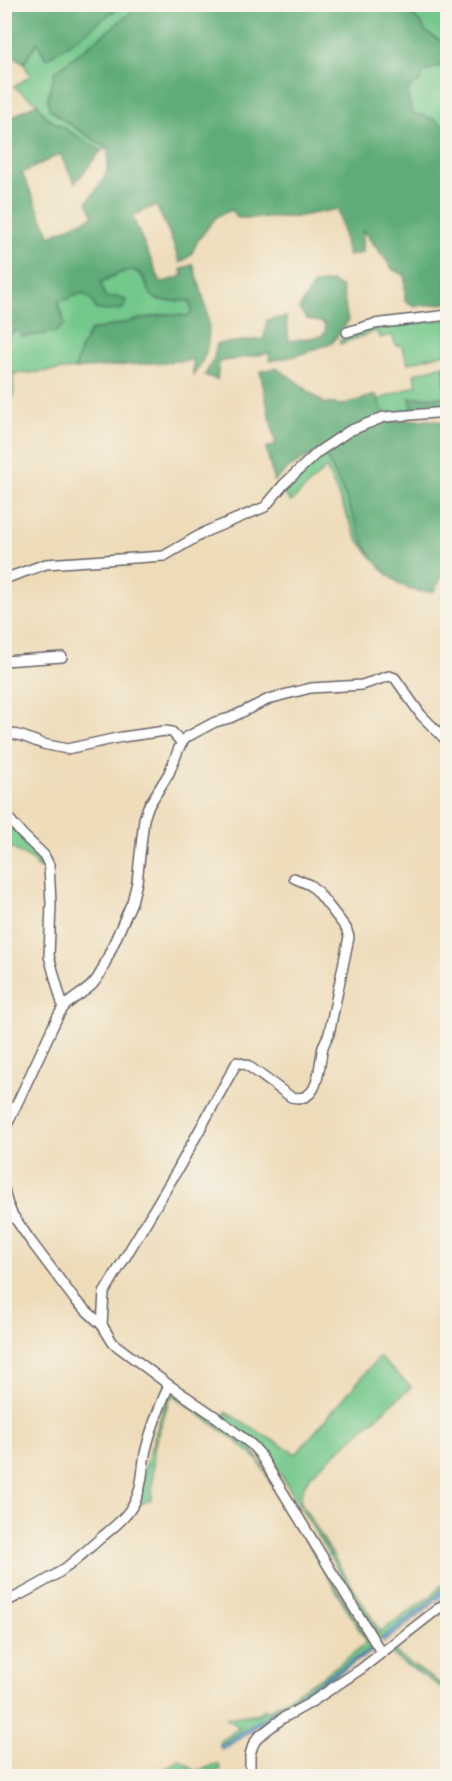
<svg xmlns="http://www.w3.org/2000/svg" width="452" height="1781" font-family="Mali,sans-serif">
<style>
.green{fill:#73c88c;stroke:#4a7564;stroke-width:1.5}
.forest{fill:#5eac78;stroke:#40675a;stroke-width:1.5}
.water{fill:#6ba9dd;stroke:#46668c;stroke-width:1.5}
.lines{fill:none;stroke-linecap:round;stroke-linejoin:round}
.minor-casing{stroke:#696367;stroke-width:12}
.minor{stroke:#fff;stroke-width:9}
</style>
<rect width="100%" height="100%" fill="#f7f3e8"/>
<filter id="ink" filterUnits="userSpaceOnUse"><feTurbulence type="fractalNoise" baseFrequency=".0167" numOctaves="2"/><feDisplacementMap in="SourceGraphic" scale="12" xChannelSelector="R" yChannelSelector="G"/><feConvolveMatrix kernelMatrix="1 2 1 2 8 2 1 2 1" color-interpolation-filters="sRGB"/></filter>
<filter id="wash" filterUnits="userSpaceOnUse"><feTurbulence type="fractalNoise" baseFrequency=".008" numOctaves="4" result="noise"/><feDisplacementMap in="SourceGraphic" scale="24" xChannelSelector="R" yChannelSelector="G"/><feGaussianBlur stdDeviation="1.35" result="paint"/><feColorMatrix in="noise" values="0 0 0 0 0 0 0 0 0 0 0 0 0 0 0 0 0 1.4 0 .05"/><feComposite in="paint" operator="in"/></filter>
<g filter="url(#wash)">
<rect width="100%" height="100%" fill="#eedcb9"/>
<g class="green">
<path d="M 425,4 L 447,5 L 447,53 L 446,44 L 426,32 L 421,23 L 416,19 L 410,11 L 415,6 Z"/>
<path d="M 121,5 L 141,5 L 55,72 L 48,98 L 49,108 L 62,119 L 108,149 L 101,151 L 46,117 L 37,103 L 14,87 L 30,76 L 24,63 L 37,42 L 46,58 L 81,36 Z"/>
<path d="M 447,55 L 447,128 C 436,120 428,115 413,114 C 405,96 406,82 425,71 C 431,68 438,67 444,64 Z"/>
<path d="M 133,270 C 149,277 145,293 157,298 C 167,303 179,300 190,301 L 192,311 L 187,316 L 167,314 L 90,331 L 80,350 L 75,369 L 13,374 L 14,397 L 5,397 L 5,341 L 15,330 L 23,337 L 55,332 L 63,317 L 57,302 L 82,293 L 90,298 L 96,309 L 117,297 L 107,298 L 104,295 L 101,282 L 120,273 Z"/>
<path d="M 447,319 L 447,356 L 446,353 L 408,363 L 401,345 L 396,346 L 392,335 L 380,338 L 376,331 L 340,344 L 340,340 L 368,328 Z"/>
<path d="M 444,365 L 444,397 L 410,398 L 413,410 L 384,413 L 378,400 L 417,385 L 414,374 Z"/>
<path d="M 323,452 C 344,486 354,525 373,559 L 357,538 L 326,468 L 291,502 L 284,494 Z"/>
<path d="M 4,820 C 15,833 45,852 45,869 L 38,868 L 32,860 L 5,844 Z"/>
<path d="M 379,1357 L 411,1387 L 312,1474 C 306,1482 299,1492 301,1503 L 380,1632 L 431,1596 L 447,1580 L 447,1586 L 424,1607 L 381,1639 L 377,1634 L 266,1450 L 257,1442 L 224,1418 L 226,1412 L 296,1454 Z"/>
<path d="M 176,1393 L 251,1447 L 372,1645 L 372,1648 L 220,1746 L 220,1741 L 240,1728 L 226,1718 L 260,1713 L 265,1709 L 268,1711 L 326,1674 L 365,1644 L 365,1639 L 258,1460 L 236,1441 L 176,1397 L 173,1397 L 169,1400 L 154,1447 L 152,1499 L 133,1508 L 164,1406 L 168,1396 Z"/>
<path d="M 447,1603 L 447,1608 L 395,1650 L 399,1656 L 447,1688 L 447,1691 L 397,1659 L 388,1650 Z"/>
<path d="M 180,1760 L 196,1771 L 219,1764 L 220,1771 L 201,1776 L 181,1776 L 185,1770 L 178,1776 L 154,1776 Z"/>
</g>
<g class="forest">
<path d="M 12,5 L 12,4 L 121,5 L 81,36 L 46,59 L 37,42 L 24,63 L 5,51 L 5,21 Z"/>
<path d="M 141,5 L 425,5 L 415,6 L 410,11 L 416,19 L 421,23 L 426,32 L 446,44 L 447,55 L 444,64 C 437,68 428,69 422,74 L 420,82 L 410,86 C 405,96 409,105 413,114 C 428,115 436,120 447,128 L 447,303 L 416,306 L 405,301 L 405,275 L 393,270 L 384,257 L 363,231 L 362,253 L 348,256 L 338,209 L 295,217 L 238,218 L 232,210 L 217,216 L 198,240 L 191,255 L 180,263 L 170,235 L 156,205 L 132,216 L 161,283 L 183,276 L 181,270 L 193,264 C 202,294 217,328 203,359 C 201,365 196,370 193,375 L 193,360 L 75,369 L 80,350 L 90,331 L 140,319 L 167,314 L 187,316 L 192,311 L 190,301 C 179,300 161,304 152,296 C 147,290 147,280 141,274 C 131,264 111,277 101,282 L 104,294 L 107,298 L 117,297 L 126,300 L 123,309 L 105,311 L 96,309 L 90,298 L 83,293 L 58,302 L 63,317 L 64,326 L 55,332 L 23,337 L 15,330 L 5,341 L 5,121 L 37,103 L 46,117 L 101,151 L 75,183 L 60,154 L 22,173 L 50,236 L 94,216 L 87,202 C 102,181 110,177 108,149 L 62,119 L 49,108 L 48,98 L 55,72 Z"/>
<path d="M 332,282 L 342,288 L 348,321 L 332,343 L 295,356 L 270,361 L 269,353 L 219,362 L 217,380 L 205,375 L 214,358 L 217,344 L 264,339 L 267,320 L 286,317 L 289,341 L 322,336 L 326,331 L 324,323 L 307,319 L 299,309 L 314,284 Z"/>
<path d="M 447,363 L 447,409 L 413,410 L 410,398 L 444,397 L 444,365 Z"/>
<path d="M 276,368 L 289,376 L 324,403 L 342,405 L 376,395 L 384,413 L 289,468 L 274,481 L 266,448 L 276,445 L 260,371 Z"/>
<path d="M 406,420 L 432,420 L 447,423 L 447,568 L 434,591 C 416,594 406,589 392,578 C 365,556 358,529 346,498 C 339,482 332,467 323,452 L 349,434 L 378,423 Z"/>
</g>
<g class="water">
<path d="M 447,1586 L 447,1591 L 427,1609 L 384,1642 L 381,1639 L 424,1607 Z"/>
<path d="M 372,1648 L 373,1651 L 222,1750 L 220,1746 Z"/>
</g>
</g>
<g filter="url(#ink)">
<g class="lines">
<g class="minor-casing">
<g id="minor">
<path d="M 347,332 L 374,324 L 448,315"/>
<path d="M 4,579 L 46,564 L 164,556 L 207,531 L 265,507 L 284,484 L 318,452 L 349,431 L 384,417 L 448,412"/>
<path d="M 4,661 L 62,657"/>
<path d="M 4,732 L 22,736 L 43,744 L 67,749 L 122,737 L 165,731 L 172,732 L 182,743"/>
<path d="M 4,813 L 22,834 L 44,855 L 49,865 L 51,904 L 49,956 L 63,1007"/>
<path d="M 4,1135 L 7,1125 L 55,1022 C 58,1016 61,1010 65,1006 C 81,991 92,991 102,970 L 132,902 L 137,882 L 144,819 L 148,807 L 169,773 L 179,748 L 185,738 L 215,722 L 230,718 L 269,699 L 283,695 L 311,688 L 362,685 L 389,676 L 395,678 L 421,715 L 448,742"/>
<path d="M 4,1189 L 7,1202 L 12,1214 L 30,1240 L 75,1300 L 102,1325 L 113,1343 L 169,1385 L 216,1417 L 252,1445 L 259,1453 L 381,1652"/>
<path d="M 102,1325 L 104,1293 L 178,1169 L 237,1062 L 247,1065 L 291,1097 C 321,1104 318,1067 323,1047 C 324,1043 327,1038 329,1034 L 349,937 L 346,928 L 317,891 L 310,885 L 294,878"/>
<path d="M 4,1603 C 25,1592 46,1582 64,1569 C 78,1559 90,1547 103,1536 C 115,1526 130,1514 136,1499 C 143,1485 142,1469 145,1454 C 150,1430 159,1408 169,1385"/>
<path d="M 250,1776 L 250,1755 L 253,1745 L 258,1737 L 283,1718 L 310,1703 L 361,1669 L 448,1601"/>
</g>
</g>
<use href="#minor" class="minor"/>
</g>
</g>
<rect width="452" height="1781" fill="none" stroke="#f7f3e8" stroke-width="24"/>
</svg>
